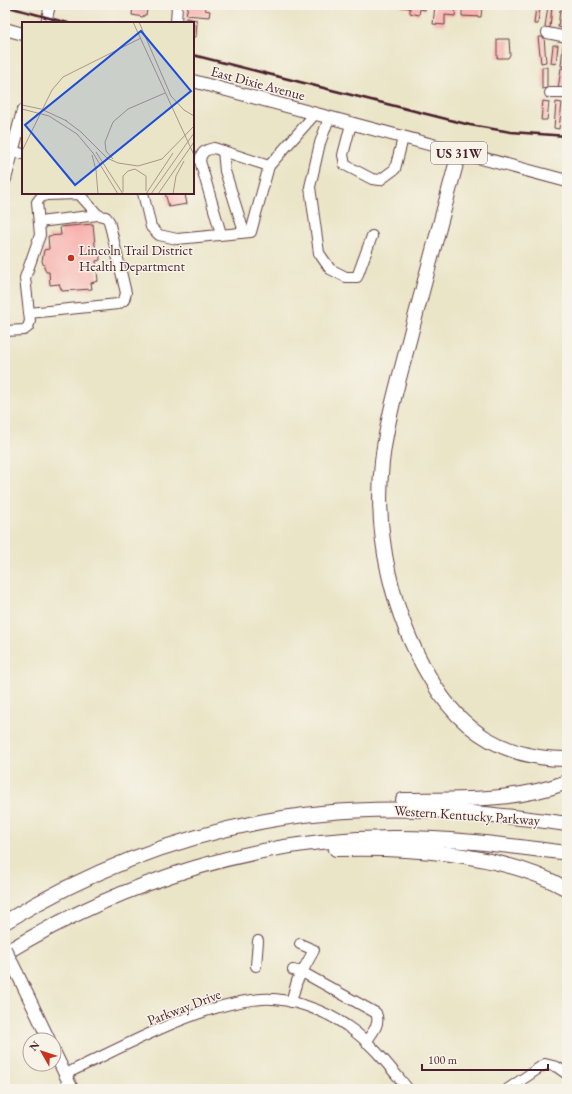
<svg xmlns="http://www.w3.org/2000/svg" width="572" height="1094" font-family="'EB Garamond',serif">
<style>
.building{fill:#f8adaa}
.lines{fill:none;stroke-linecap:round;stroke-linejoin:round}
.minor-casing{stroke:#623d42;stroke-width:12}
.major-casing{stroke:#623d42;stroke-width:14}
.highway-casing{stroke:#623d42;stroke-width:16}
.minor{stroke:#fff;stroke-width:10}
.major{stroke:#fff;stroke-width:12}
.highway{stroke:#fff;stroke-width:14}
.rail{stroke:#4a1f2b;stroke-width:2.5}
.major-bridge-casing{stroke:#623d42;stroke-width:14;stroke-linecap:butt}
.major-bridge{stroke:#fff;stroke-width:12}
.poi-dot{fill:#c8321e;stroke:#f7f3e8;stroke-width:1.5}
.labels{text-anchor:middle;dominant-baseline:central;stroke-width:3;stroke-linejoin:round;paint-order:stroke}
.shield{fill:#f7f3e8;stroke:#7e5f64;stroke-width:1}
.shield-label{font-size:13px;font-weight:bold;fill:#4a1f2b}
.street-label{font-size:14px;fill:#4a1f2b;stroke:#f7f3e8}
.poi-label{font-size:14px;fill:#4a1f2b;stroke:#f7f3e8;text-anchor:start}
.inset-road{fill:none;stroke:#aa9689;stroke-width:1}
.view{fill:#1d4ed8;fill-opacity:0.15;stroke:#1d4ed8;stroke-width:2}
.inset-edge{fill:none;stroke:#4a1f2b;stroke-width:2}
</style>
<rect width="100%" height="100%" fill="#f7f3e8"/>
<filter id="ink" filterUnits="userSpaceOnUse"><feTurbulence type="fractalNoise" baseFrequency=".025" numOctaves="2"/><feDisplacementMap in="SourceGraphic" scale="8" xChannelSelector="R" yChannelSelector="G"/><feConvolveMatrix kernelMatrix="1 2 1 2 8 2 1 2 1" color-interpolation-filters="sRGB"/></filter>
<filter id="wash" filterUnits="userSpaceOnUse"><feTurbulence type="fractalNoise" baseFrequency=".012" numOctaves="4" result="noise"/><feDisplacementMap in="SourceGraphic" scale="16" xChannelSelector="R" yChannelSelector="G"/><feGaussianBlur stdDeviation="0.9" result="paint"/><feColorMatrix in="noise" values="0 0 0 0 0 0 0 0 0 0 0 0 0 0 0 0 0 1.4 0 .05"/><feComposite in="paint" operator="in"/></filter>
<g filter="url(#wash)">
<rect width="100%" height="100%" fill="#eae5c7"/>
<g id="blocks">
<g class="building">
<path d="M 133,5 L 145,7 L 144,9 L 147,10 L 146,15 L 144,15 L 143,17 L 132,15 Z"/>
<path d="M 188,5 L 206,5 L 205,10 L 210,11 L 209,17 L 186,15 Z"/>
<path d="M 400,5 L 426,5 L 425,10 L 420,9 L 419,15 L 410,13 L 410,8 L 400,7 Z"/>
<path d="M 435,5 L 456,6 L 455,16 L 445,15 L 445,25 L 433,24 Z"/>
<path d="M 462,5 L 482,7 L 481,17 L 462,16 Z"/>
<path d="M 536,6 L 540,6 L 538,24 L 534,24 Z"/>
<path d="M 548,6 L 552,6 L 550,28 L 545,27 Z"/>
<path d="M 560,10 L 565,10 L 563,28 L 558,27 Z"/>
<path d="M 186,18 L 197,20 L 196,37 L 193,37 L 193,23 L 185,23 Z"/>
<path d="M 538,37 L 544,37 L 546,62 L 541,63 Z"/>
<path d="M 497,39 L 509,39 L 510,55 L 508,58 L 497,58 Z"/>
<path d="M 553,45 L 558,45 L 556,64 L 551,63 Z"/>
<path d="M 563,45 L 567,45 L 566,67 L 561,66 Z"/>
<path d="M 542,67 L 547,67 L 547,88 L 542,89 Z"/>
<path d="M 561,68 L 566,69 L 563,90 L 558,90 Z"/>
<path d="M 543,101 L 549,102 L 547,120 L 541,120 Z"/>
<path d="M 556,102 L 562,103 L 559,129 L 554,128 Z"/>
<path d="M 165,193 L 182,193 L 185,194 L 187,204 L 169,207 Z"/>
<path d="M 93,224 L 96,254 L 100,254 L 100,260 L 96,261 L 98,281 L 91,283 L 92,289 L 62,291 L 59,284 L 50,285 L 49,272 L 46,272 L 42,261 L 44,250 L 49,249 L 48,236 L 61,235 L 60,227 Z"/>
</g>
</g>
</g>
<g filter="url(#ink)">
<use href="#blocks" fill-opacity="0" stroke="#623d42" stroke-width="1"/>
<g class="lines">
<g class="minor-casing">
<g id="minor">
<path d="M 46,23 L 50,5"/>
<path d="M 176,23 L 177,5"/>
<path d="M 547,33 L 567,37"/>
<path d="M 550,93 L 567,93"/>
<path d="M 329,118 L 320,143 L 310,187 L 319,253 L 330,269 L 346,277 L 357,277 L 372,236"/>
<path d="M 351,124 L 343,155 L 345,165 L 372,179 L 380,180 L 395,169 L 403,138"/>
<path d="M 5,149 L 23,154"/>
<path d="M 223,151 L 225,171 L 244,232"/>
<path d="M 143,193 L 151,227 L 159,235 L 177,239 L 251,232 L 269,166 L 315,114"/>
<path d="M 39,222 L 98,215"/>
<path d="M 221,234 L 200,161 C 201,152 205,150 214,148 L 269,166"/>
<path d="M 5,331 L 24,330 L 28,327 L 30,321 L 25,278 L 40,235 L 37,202 L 41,197 L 46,195 L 79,194 L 98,215 L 106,217 L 109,221 L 126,293 L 124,300 L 118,304 L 29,313"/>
<path d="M 256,966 L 258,941"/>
<path d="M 293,970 L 302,972 L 314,950 L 300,944"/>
<path d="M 291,1002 L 297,981 L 302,972 L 376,1013 C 381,1024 372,1033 366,1042"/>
<path d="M 65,1074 C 124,1047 197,1004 262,999 C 289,997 326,1011 347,1026 C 371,1042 390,1067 408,1089"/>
<path d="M 508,1089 L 545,1064 L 557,1067 L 567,1074"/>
</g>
</g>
<g class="major-casing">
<g id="major">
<path d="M 5,29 L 23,34"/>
<path d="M 193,81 L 567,181"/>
<path d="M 5,179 L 23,111"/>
<path d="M 17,973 L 49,1040"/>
<path d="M 54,1051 L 72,1089"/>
</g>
</g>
<g class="highway-casing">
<g id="highway">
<path d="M 459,153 C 443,212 428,270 412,329 C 401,373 387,417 382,462 C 374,536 392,614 430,678 C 461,732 505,759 567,759"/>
<path d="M 403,800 C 458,799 515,802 567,782"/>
<path d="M 336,849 C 410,847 501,852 567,889"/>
<path d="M 5,922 C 133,844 270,805 419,810 C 469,811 518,817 567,824"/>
<path d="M 5,953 C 124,881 258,837 398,838 C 455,838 511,846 567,853"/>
</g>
</g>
<use href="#minor" class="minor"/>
<use href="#major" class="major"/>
<use href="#highway" class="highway"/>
<g class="rail">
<path d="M 5,6 L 68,23"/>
<path d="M 193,55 L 470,125 L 511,132 L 567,136"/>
</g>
<g class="major-bridge-casing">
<path id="major-bridge" d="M 5,949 L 17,973"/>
</g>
<use href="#major-bridge" class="major-bridge"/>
</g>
</g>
<circle class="poi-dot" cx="71" cy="258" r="4"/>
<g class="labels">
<rect class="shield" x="431" y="142" width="56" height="22" rx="3"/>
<g class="shield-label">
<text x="459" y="153">US 31W</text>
</g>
<g class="street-label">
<text transform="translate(258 83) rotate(15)">East Dixie Avenue</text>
<text transform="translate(467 815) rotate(4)">Western Kentucky Parkway</text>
<text transform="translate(184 1007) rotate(-21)">Parkway Drive</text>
</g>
<g class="poi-label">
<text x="79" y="250">Lincoln Trail District<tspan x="79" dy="16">Health Department</tspan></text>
</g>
</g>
<g transform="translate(22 22)">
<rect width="172" height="172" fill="#eae5c7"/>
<path class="inset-road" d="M 111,0 L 172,133M 117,0 L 149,74 L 162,88 L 172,94M 0,83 L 19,87 L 45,99M 0,87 L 27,94 L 55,112 L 71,131 L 96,172M 43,98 L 59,110 L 85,136 L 96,141 L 116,144 L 140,137 L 172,104M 0,129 L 30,68 L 41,55 L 119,16M 74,130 L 101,172M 70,133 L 74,148 L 76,172M 91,137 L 84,129 L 83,120 L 91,100 L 106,87 L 143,71M 101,170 L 101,154 L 106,149 L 113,147 L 124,154 L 124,169M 124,172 L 151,131M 129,172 L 172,111M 136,172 L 172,120M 151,172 L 154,154 L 162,139"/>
<path class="view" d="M 119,9 L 169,69 L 53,163 L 3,103 Z"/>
<rect width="172" height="172" class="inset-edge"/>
</g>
<rect width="572" height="1094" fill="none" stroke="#f7f3e8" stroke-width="20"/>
<g transform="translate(42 1052) rotate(309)"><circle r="19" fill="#f7f3e8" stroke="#b29e9c"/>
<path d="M0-3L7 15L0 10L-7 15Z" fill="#c8321e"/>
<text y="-6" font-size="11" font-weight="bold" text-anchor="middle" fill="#4a1f2b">N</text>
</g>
<path d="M422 1064v6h126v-6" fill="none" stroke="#4a1f2b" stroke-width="2"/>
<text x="428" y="1064" font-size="12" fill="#4a1f2b" stroke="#f7f3e8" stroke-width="3" paint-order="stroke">100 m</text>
</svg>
